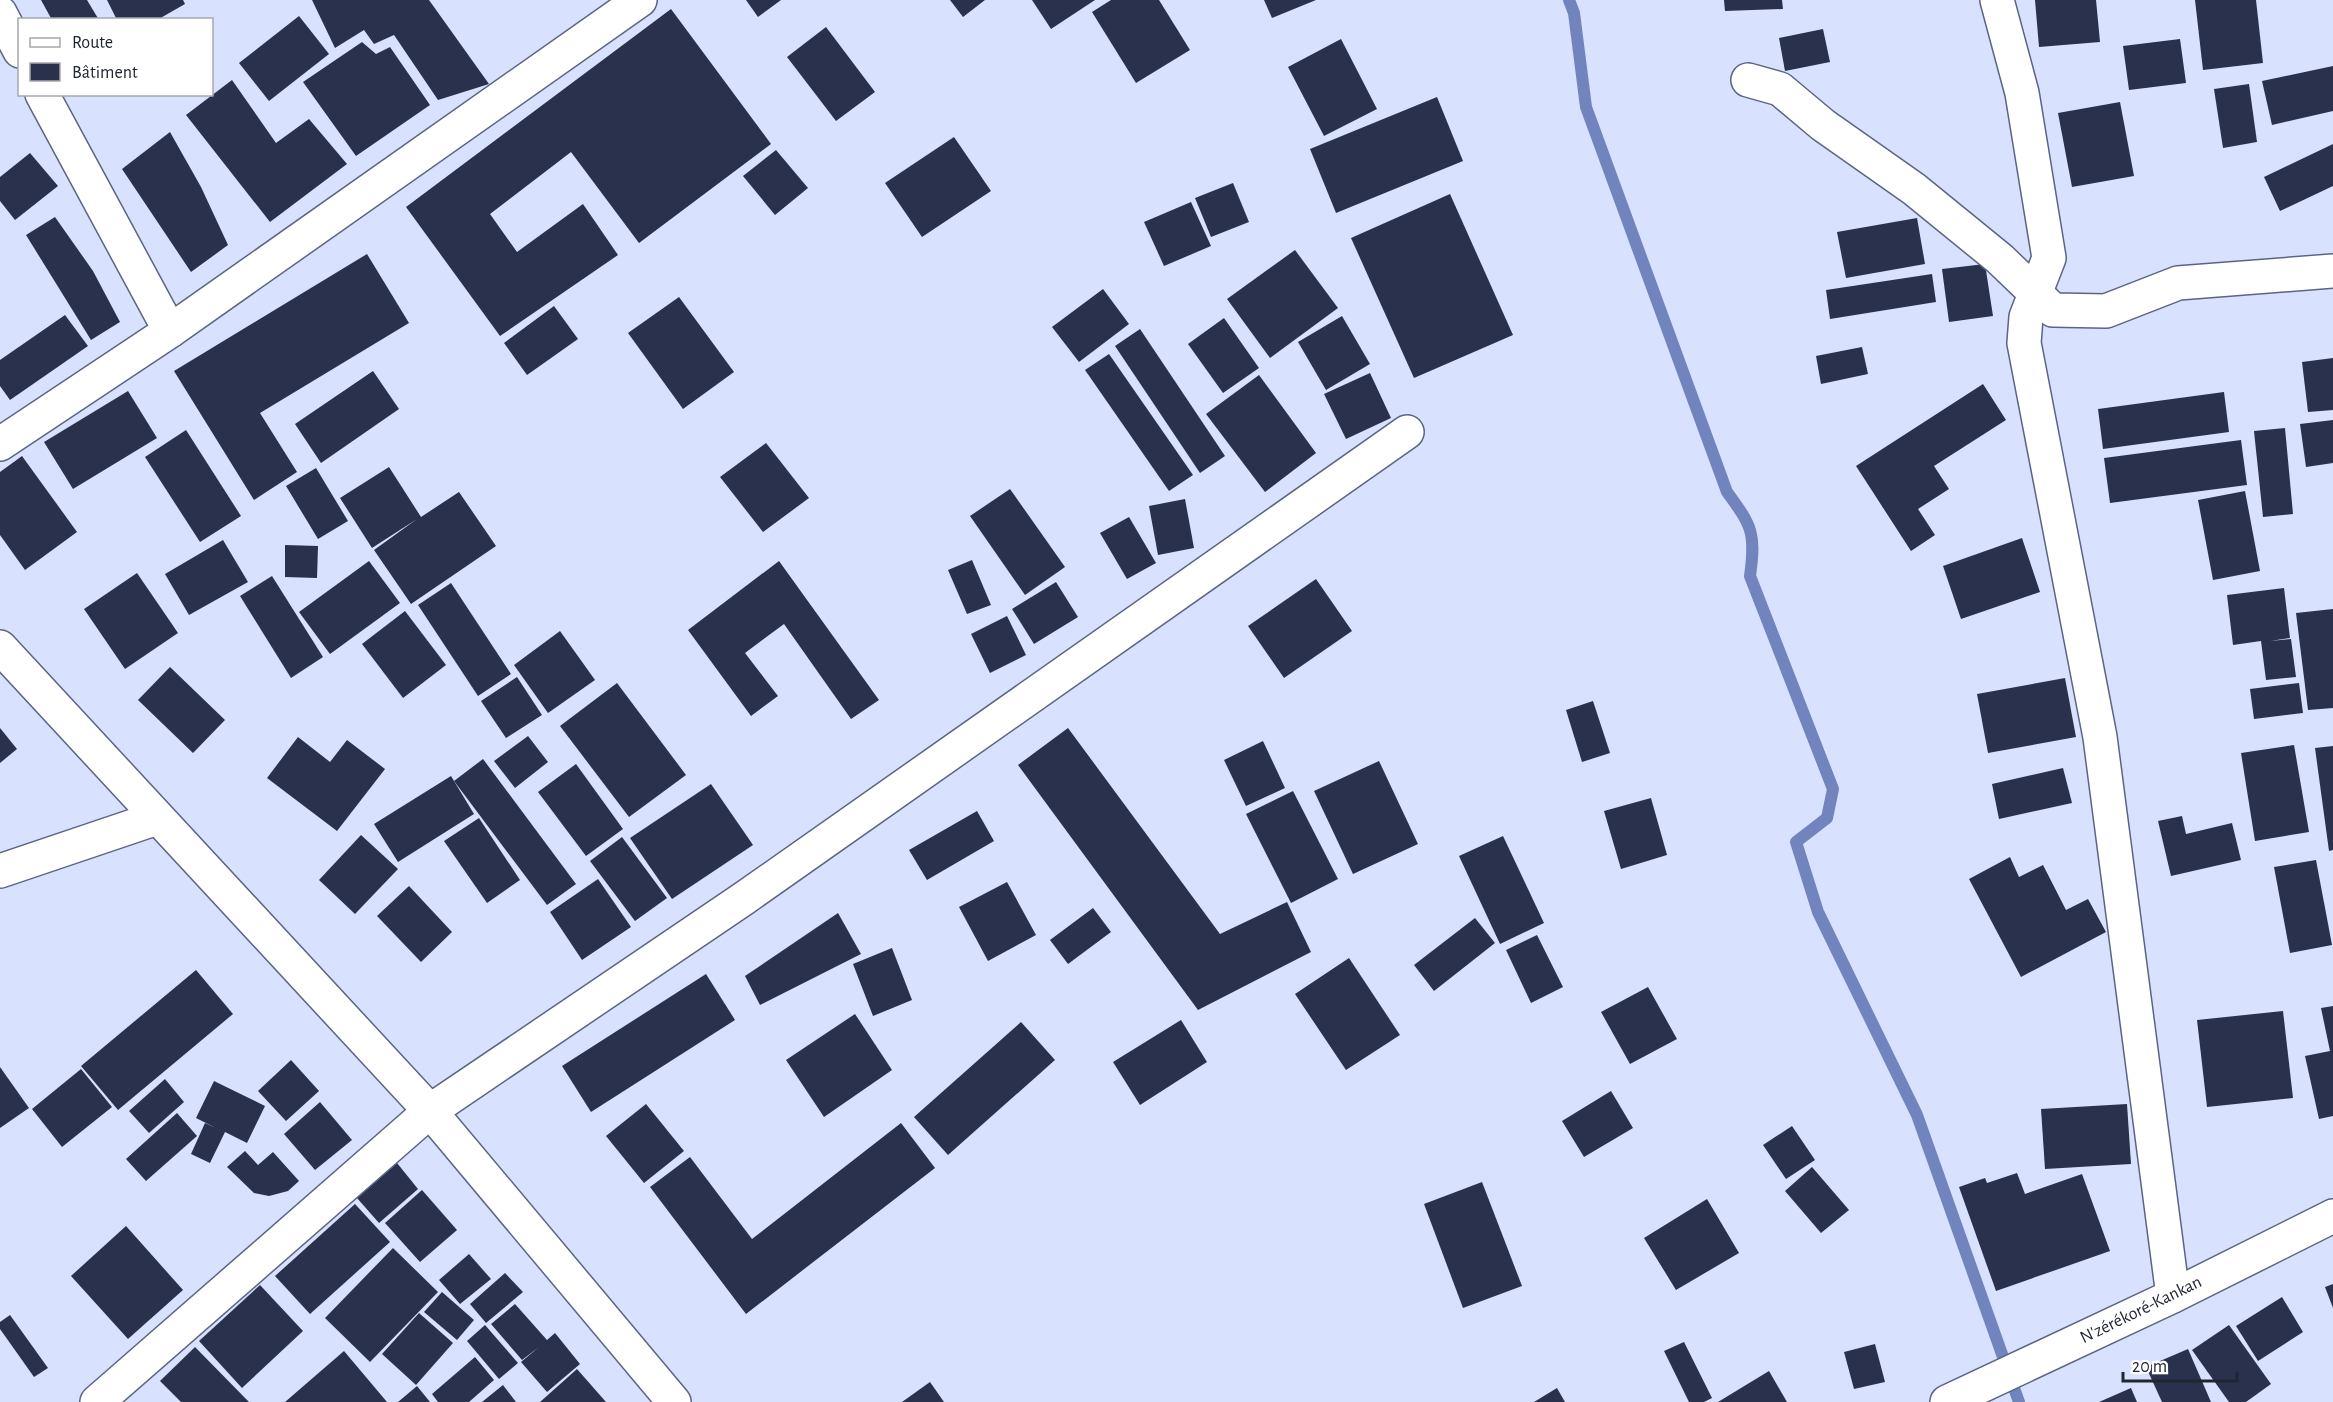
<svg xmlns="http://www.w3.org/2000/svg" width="2333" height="1402" font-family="'Alegreya Sans',sans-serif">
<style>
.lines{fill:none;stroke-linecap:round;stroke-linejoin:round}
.stream{stroke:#7184bd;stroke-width:12}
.building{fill:#29314c}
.minor-casing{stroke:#5a6583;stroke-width:36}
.tertiary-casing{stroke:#5a6583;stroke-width:36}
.trunk-casing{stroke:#5a6583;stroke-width:36}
.minor{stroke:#fff;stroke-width:33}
.tertiary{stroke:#fff;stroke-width:33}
.trunk{stroke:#fff;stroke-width:33}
.labels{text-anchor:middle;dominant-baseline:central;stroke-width:6;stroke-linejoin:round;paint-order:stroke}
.street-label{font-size:18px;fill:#202532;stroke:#fff}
</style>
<rect width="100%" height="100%" fill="#d8e2fe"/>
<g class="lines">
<path class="stream" d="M 1569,0 L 1574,13 L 1586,107 L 1727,492 C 1752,526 1756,533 1750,576 L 1833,789 L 1827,818 L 1796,842 L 1818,912 L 1917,1115 L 2019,1402"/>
</g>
<g class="building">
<path d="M 41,0 L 87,0 L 99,20 L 52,20 Z"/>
<path d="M 107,0 L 183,0 L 185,4 L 157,20 L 117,20 Z"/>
<path d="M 312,0 L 429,0 L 489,84 L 438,100 L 394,35 L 374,44 L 364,30 L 335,48 Z"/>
<path d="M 746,0 L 781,0 L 758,17 Z"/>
<path d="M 950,0 L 985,0 L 963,17 Z"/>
<path d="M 1032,0 L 1095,0 L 1051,29 Z"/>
<path d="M 1111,0 L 1159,0 L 1190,50 L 1136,83 L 1092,12 Z"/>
<path d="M 1264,0 L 1316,0 L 1272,18 Z"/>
<path d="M 1724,0 L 1782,0 L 1783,9 L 1725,11 Z"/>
<path d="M 2035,0 L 2096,0 L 2100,42 L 2039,47 Z"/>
<path d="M 2195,0 L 2256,0 L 2263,63 L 2203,70 Z"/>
<path d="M 671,9 L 771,144 L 639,243 L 571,152 L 490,214 L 517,252 L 583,204 L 618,255 L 500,336 L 406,207 Z"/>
<path d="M 299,16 L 329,54 L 269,101 L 239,63 Z"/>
<path d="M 826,27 L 875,92 L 836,121 L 787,57 Z"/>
<path d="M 1823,29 L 1830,62 L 1785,71 L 1779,38 Z"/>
<path d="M 1341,39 L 1377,109 L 1324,136 L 1288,67 Z"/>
<path d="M 2180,39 L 2186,83 L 2129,90 L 2123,46 Z"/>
<path d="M 362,42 L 376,54 L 390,47 L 430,105 L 356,156 L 303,82 Z"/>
<path d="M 2333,66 L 2333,111 L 2272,125 L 2262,81 Z"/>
<path d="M 232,80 L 276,143 L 309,119 L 347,164 L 270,222 L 186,115 Z"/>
<path d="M 2249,84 L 2257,142 L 2223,148 L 2214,89 Z"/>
<path d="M 1437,97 L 1463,161 L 1336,213 L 1310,149 Z"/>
<path d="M 2120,102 L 2134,176 L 2072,187 L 2058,113 Z"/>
<path d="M 170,132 L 201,187 L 228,245 L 191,272 L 122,169 Z"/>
<path d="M 954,137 L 991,191 L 922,237 L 885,183 Z"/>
<path d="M 2333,144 L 2333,186 L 2280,211 L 2264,177 Z"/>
<path d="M 776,150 L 808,188 L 775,215 L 743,176 Z"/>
<path d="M 30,153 L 58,186 L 15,220 L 0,201 L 0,177 Z"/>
<path d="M 1233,183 L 1249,222 L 1211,237 L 1195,198 Z"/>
<path d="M 1450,194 L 1513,335 L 1414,378 L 1351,238 Z"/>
<path d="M 1191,202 L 1211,246 L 1164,266 L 1144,222 Z"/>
<path d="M 55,217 L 93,271 L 120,322 L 91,340 L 26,235 Z"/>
<path d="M 1917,218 L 1925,264 L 1846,278 L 1837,232 Z"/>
<path d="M 1295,250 L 1338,308 L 1270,358 L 1227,299 Z"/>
<path d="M 367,254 L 409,323 L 260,413 L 297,472 L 254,500 L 174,371 Z"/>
<path d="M 1985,264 L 1993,316 L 1949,322 L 1942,269 Z"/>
<path d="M 1932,274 L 1936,302 L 1830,319 L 1826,290 Z"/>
<path d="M 1103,289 L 1129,324 L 1079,362 L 1052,327 Z"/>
<path d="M 679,297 L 734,372 L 683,409 L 628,333 Z"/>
<path d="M 554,306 L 578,339 L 527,375 L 504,343 Z"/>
<path d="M 65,315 L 88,346 L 10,400 L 0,386 L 0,360 Z"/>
<path d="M 1342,316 L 1370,364 L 1326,390 L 1298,342 Z"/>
<path d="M 1224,318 L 1259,368 L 1223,393 L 1188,344 Z"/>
<path d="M 1140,329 L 1225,456 L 1200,473 L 1115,346 Z"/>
<path d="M 1862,347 L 1868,374 L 1821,384 L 1816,356 Z"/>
<path d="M 1109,354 L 1193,475 L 1169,491 L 1085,370 Z"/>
<path d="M 2333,358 L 2333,410 L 2308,412 L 2302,362 Z"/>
<path d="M 373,371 L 399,409 L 321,463 L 295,424 Z"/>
<path d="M 1370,373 L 1391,418 L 1346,439 L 1324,394 Z"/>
<path d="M 1259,375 L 1316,453 L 1265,492 L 1206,414 Z"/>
<path d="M 1983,384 L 2006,420 L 1934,466 L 1949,489 L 1918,509 L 1935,535 L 1911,551 L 1856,466 Z"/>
<path d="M 128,391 L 157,438 L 73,489 L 44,442 Z"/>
<path d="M 2224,392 L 2229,432 L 2103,449 L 2098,409 Z"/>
<path d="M 2333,420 L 2333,463 L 2306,467 L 2300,424 Z"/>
<path d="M 2285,428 L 2293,514 L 2263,517 L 2254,431 Z"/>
<path d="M 186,430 L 241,516 L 200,542 L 145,457 Z"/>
<path d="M 2241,440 L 2247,485 L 2110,503 L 2104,458 Z"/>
<path d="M 766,443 L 809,498 L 763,532 L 720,477 Z"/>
<path d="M 22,456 L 77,532 L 25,570 L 0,535 L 0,472 Z"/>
<path d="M 389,467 L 421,517 L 459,492 L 496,546 L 411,604 L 374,550 L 417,519 L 372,548 L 340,498 Z"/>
<path d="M 316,468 L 348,521 L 318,539 L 286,486 Z"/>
<path d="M 1010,489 L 1065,567 L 1025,595 L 970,516 Z"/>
<path d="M 2245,491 L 2260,571 L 2213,580 L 2198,500 Z"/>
<path d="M 1185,499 L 1194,548 L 1158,555 L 1149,506 Z"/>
<path d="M 1129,517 L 1156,563 L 1127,579 L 1100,533 Z"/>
<path d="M 2022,538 L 2040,592 L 1961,619 L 1943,566 Z"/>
<path d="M 223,540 L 248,582 L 189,615 L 165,574 Z"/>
<path d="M 285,545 L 318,546 L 317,578 L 285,577 Z"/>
<path d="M 972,560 L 991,605 L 967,614 L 948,570 Z"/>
<path d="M 369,561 L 400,603 L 330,654 L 299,612 Z"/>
<path d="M 779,561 L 879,700 L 851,719 L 784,624 L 745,653 L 778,696 L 751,716 L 688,630 Z"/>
<path d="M 137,573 L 178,633 L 125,669 L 84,609 Z"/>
<path d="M 272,576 L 323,657 L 291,678 L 240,596 Z"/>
<path d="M 1316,579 L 1352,631 L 1284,678 L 1248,626 Z"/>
<path d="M 1056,582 L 1078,617 L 1034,644 L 1012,609 Z"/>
<path d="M 451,583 L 511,674 L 478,696 L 418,605 Z"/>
<path d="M 2284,588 L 2290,638 L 2270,641 L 2291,639 L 2296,677 L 2266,680 L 2261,641 L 2233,645 L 2227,595 Z"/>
<path d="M 2333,609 L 2333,708 L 2308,710 L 2296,613 Z"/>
<path d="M 405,611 L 446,665 L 403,698 L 362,644 Z"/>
<path d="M 1007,616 L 1026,655 L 990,673 L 971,634 Z"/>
<path d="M 560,631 L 595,680 L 548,713 L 514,665 Z"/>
<path d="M 170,667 L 225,720 L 193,753 L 138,700 Z"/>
<path d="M 517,677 L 542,715 L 506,738 L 481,701 Z"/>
<path d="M 2065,678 L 2076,737 L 1988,753 L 1977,694 Z"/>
<path d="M 617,683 L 686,775 L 629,817 L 560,726 Z"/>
<path d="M 2299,683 L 2303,713 L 2254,719 L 2250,689 Z"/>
<path d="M 1593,701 L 1610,753 L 1582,762 L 1566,710 Z"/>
<path d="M 0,728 L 17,749 L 0,763 Z"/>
<path d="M 1068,728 L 1220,934 L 1287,902 L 1311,952 L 1198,1010 L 1018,765 Z"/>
<path d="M 528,736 L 548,762 L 515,788 L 494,761 Z"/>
<path d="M 298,737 L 330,762 L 347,740 L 385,769 L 337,831 L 267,778 Z"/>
<path d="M 1263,741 L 1285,788 L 1246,806 L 1224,760 Z"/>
<path d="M 2294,745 L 2309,832 L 2255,841 L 2241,753 Z"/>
<path d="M 2333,746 L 2333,850 L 2329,851 L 2315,748 Z"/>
<path d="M 483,759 L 576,884 L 547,905 L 454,781 Z"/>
<path d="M 1379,761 L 1418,844 L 1353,874 L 1314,791 Z"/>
<path d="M 576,764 L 623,829 L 586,856 L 538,792 Z"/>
<path d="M 2063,768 L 2072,803 L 1999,819 L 1992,784 Z"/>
<path d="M 451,776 L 474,814 L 398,862 L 374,824 Z"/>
<path d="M 711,784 L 753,845 L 672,899 L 630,838 Z"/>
<path d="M 1293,791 L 1338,879 L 1291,903 L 1246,814 Z"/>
<path d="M 1651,798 L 1667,855 L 1621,869 L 1604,811 Z"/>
<path d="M 977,811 L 994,841 L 927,880 L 909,850 Z"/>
<path d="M 2182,816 L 2186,834 L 2232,823 L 2241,860 L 2171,876 L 2158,821 Z"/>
<path d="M 479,818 L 520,880 L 487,903 L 444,841 Z"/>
<path d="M 361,835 L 398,869 L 355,914 L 319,880 Z"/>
<path d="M 1503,836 L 1544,923 L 1500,944 L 1459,856 Z"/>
<path d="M 622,837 L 667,898 L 635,921 L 590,861 Z"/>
<path d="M 2010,857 L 2019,877 L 2043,865 L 2066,910 L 2088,899 L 2106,932 L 2021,977 L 1969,879 Z"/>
<path d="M 2316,860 L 2332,945 L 2290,953 L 2274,867 Z"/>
<path d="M 598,879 L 631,927 L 582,960 L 550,912 Z"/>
<path d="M 1007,882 L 1036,935 L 988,961 L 959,907 Z"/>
<path d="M 409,886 L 452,932 L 421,962 L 377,916 Z"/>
<path d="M 1093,908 L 1111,932 L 1068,964 L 1050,940 Z"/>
<path d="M 838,913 L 861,954 L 760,1005 L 745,976 Z"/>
<path d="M 1475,918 L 1495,943 L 1434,991 L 1414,965 Z"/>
<path d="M 1537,935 L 1563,987 L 1531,1003 L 1506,950 Z"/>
<path d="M 892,948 L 912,1000 L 873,1016 L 853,964 Z"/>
<path d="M 1349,958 L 1400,1035 L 1346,1070 L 1295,994 Z"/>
<path d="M 196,970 L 233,1014 L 118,1110 L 81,1066 Z"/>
<path d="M 706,974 L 735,1020 L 591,1112 L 562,1066 Z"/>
<path d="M 1648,987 L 1677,1039 L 1630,1064 L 1601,1012 Z"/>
<path d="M 2333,1006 L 2333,1116 L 2319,1119 L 2305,1056 L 2330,1051 L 2321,1008 Z"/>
<path d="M 2283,1011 L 2293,1098 L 2207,1107 L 2197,1020 Z"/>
<path d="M 855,1014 L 892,1070 L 824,1117 L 786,1060 Z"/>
<path d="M 1181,1020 L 1207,1062 L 1140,1105 L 1113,1062 Z"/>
<path d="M 1021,1022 L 1055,1060 L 948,1155 L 914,1117 Z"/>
<path d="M 291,1060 L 319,1091 L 286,1121 L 258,1091 Z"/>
<path d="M 0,1067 L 29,1108 L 0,1128 Z"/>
<path d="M 81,1069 L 112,1107 L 62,1147 L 32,1109 Z"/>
<path d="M 165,1079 L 184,1102 L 149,1133 L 129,1111 Z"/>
<path d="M 214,1081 L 265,1106 L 247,1143 L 225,1132 L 210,1163 L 191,1154 L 205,1123 L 216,1128 L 196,1118 Z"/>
<path d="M 1611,1091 L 1633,1128 L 1584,1157 L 1562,1121 Z"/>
<path d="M 320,1102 L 352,1140 L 315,1170 L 284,1134 Z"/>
<path d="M 646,1104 L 684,1151 L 644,1183 L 606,1136 Z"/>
<path d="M 2127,1104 L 2131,1164 L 2045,1169 L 2041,1109 Z"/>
<path d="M 177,1113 L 197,1136 L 146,1181 L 126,1159 Z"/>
<path d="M 901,1123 L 935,1168 L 746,1314 L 650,1187 L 690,1157 L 752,1239 Z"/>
<path d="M 1792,1126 L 1815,1160 L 1786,1179 L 1763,1145 Z"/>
<path d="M 245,1151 L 258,1165 L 273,1152 L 299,1181 L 288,1191 L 269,1196 L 254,1193 L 227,1167 Z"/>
<path d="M 397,1163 L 418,1189 L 379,1223 L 357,1198 Z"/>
<path d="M 1812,1167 L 1849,1210 L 1821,1233 L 1785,1191 Z"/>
<path d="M 2017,1173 L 2025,1194 L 2082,1174 L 2110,1251 L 1996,1291 L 1959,1187 L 1985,1178 L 1987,1183 Z"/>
<path d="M 1482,1182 L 1522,1286 L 1463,1308 L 1424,1204 Z"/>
<path d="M 422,1190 L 457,1230 L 420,1262 L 385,1223 Z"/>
<path d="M 1707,1199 L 1739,1253 L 1676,1290 L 1644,1238 Z"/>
<path d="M 355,1204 L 390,1242 L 310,1314 L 275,1276 Z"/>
<path d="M 126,1226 L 183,1290 L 128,1339 L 71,1276 Z"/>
<path d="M 393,1248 L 438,1292 L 370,1362 L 325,1318 Z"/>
<path d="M 469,1254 L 491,1279 L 460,1304 L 439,1280 Z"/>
<path d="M 505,1273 L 523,1292 L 486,1323 L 470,1304 Z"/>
<path d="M 2333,1284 L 2333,1308 L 2325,1287 Z"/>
<path d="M 260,1285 L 303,1331 L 242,1388 L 199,1341 Z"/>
<path d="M 442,1292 L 474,1320 L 457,1340 L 424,1312 Z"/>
<path d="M 2282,1297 L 2303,1332 L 2258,1361 L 2236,1326 Z"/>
<path d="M 515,1304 L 547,1340 L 555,1333 L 580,1364 L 547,1392 L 521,1362 L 539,1347 L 522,1360 L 491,1324 Z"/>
<path d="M 419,1313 L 453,1343 L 416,1385 L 382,1354 Z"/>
<path d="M 10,1315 L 48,1368 L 34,1377 L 0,1329 L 0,1322 Z"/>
<path d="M 485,1325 L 518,1363 L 499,1379 L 467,1341 Z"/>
<path d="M 2229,1325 L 2271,1384 L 2246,1402 L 2229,1402 L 2192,1350 Z"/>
<path d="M 1684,1342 L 1712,1398 L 1704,1402 L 1689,1402 L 1664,1351 Z"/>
<path d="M 1875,1344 L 1885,1382 L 1854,1389 L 1844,1352 Z"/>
<path d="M 195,1347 L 249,1402 L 181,1402 L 160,1381 Z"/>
<path d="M 2188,1349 L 2211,1402 L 2162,1402 L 2146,1367 Z"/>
<path d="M 344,1351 L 387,1402 L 285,1402 Z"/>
<path d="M 475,1357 L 494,1380 L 469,1402 L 438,1402 L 432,1394 Z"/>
<path d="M 577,1369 L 606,1402 L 540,1402 Z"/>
<path d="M 1769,1371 L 1787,1402 L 1718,1402 Z"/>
<path d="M 930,1382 L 944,1402 L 902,1402 Z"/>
<path d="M 503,1385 L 516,1402 L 482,1402 Z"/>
<path d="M 417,1386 L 430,1402 L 398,1402 Z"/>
<path d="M 1557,1388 L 1565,1402 L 1534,1402 Z"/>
<path d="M 2131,1388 L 2137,1402 L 2099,1402 Z"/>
</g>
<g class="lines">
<g class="minor-casing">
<g id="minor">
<path d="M 1997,0 L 2022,93 L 2049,258 L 2026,317 L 2024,343 L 2100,737 L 2173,1296"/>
<path d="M 0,13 L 20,51"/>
<path d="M 1748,80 L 1780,89 L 1823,125 L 1914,189 L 2000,259 L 2053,310 L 2106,311 L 2178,283 L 2333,271"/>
<path d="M 42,94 L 170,331"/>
<path d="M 0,444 L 170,331 L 640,0"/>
<path d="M 0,871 L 157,818"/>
<path d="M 97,1402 L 430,1111 L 743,899 L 1407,432"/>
</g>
</g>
<g class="tertiary-casing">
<path id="tertiary" d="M 0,647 L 430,1111 L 674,1402"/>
</g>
<g class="trunk-casing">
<path id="trunk" d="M 1947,1402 L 2173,1296 L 2333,1216"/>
</g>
<use href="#minor" class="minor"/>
<use href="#tertiary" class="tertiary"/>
<use href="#trunk" class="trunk"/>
</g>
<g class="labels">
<g class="street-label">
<text transform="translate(2141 1310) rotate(-26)">N'zérékoré-Kankan</text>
</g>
</g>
<rect x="18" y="18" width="195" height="78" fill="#ffffff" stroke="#a6a8ad" stroke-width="1.5"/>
<rect x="30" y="38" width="30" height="9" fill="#ffffff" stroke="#a6a8ad" stroke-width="1.5"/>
<text x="72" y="48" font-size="18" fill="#202532">Route</text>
<rect x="30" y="63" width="30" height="18" fill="#29314c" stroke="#a6a8ad" stroke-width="1.5"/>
<text x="72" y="78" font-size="18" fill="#202532">Bâtiment</text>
<path d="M2123 1372v9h114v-9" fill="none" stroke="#202532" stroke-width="3"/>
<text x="2132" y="1372" font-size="18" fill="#202532" stroke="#ffffff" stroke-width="4.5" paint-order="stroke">20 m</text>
</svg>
